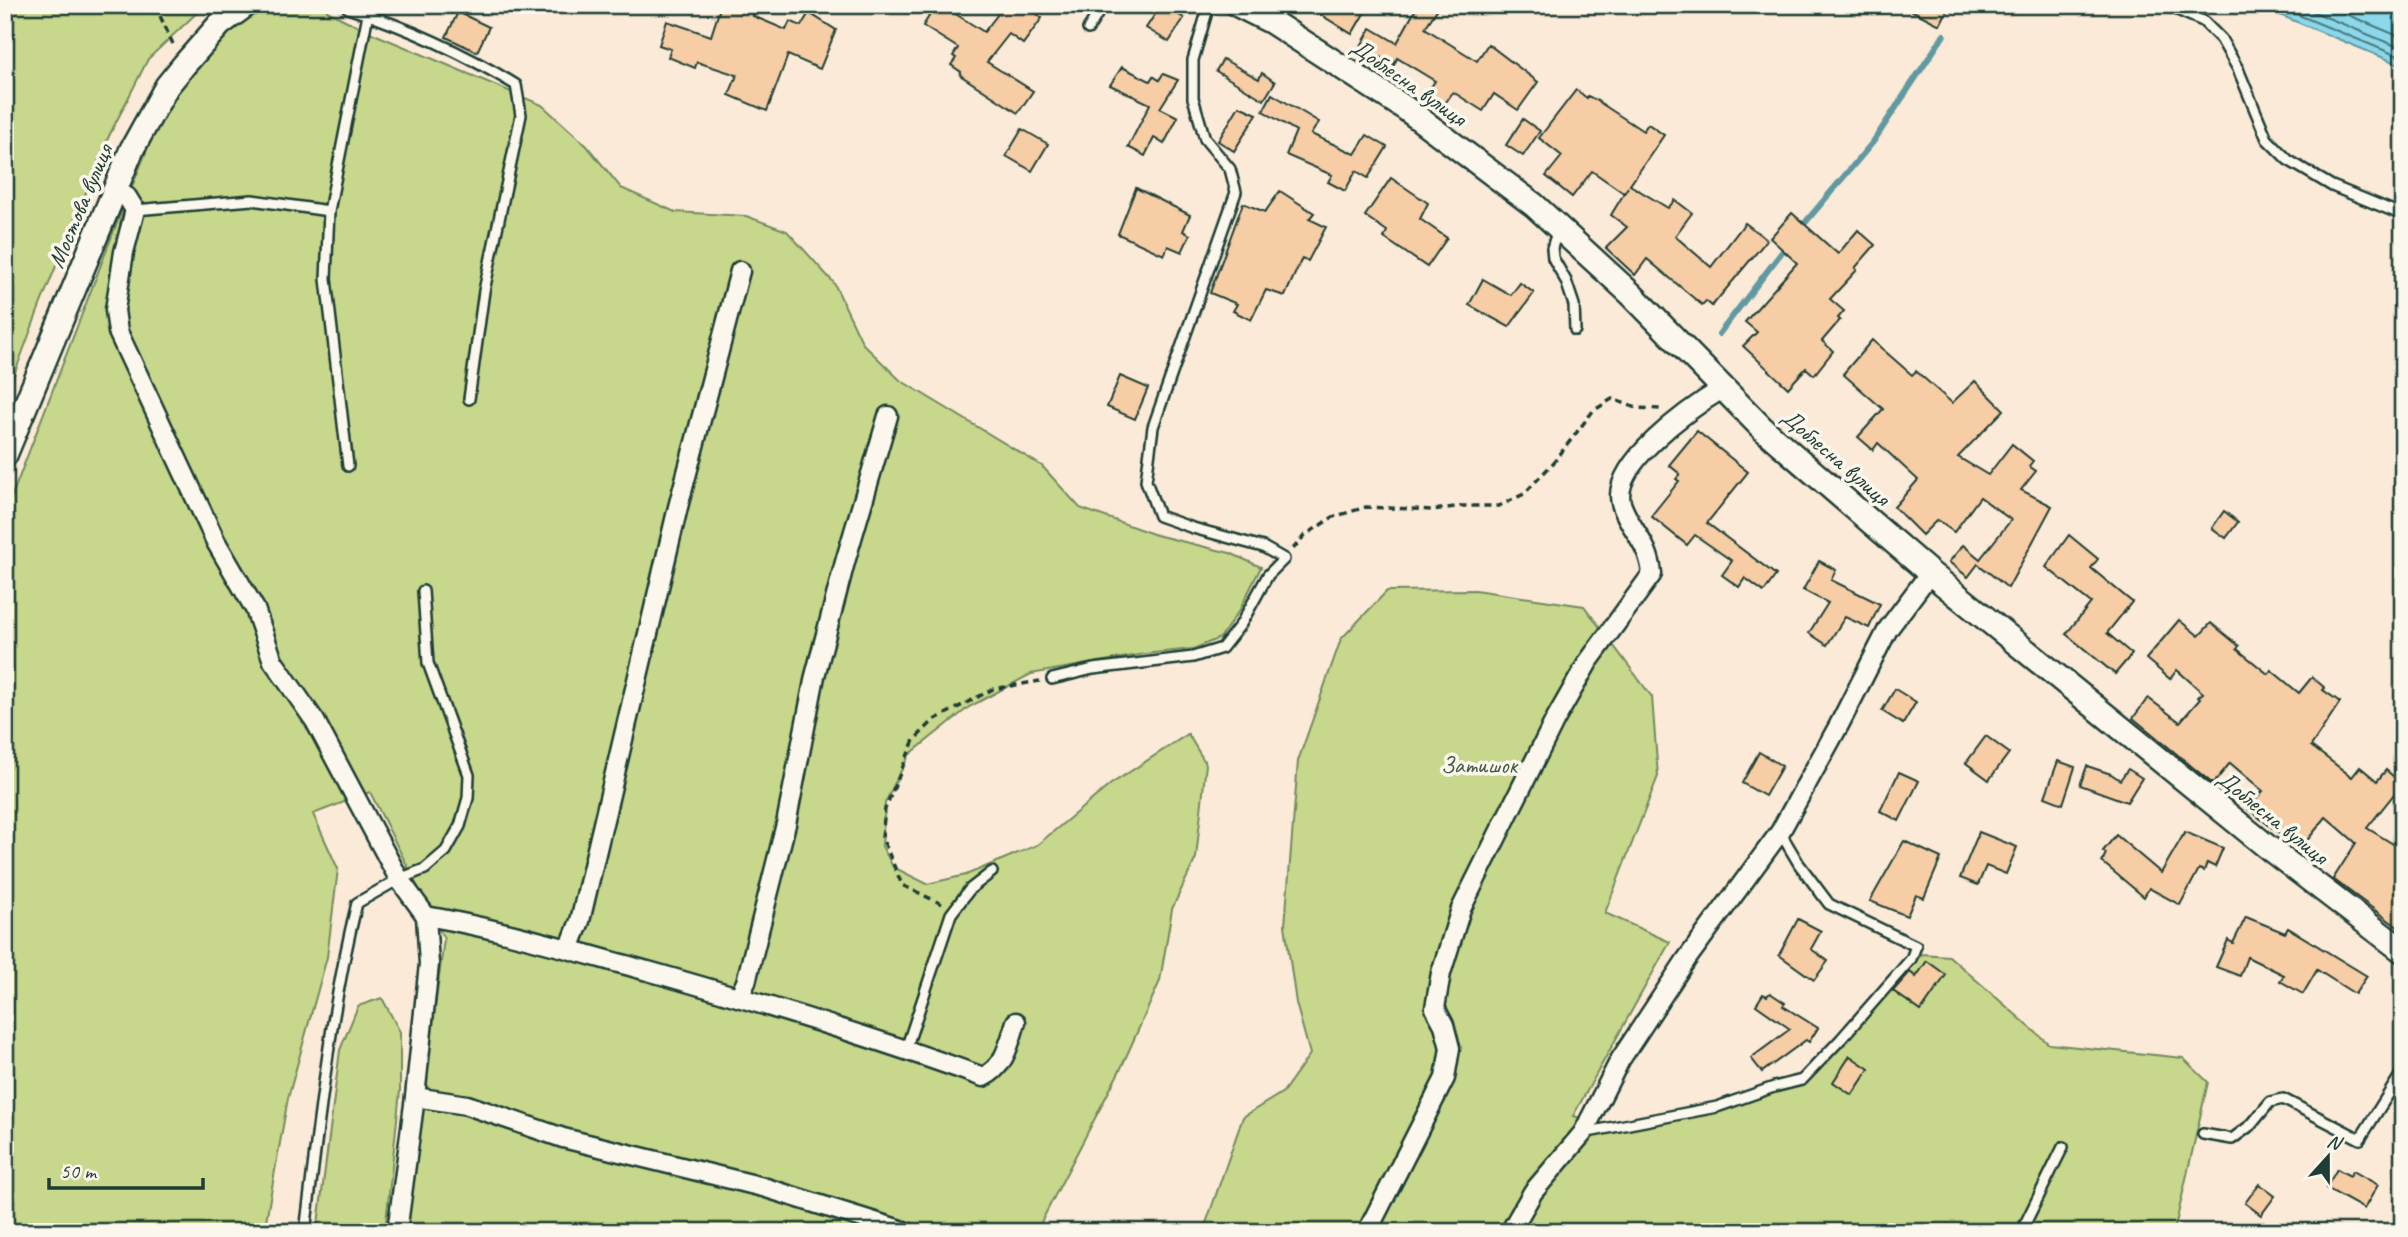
<svg xmlns="http://www.w3.org/2000/svg" width="2408" height="1237" font-family="Caveat,sans-serif">
<style>
.green{fill:#c7d78b;stroke:#738a60;stroke-width:2}
.water{fill:#8bd7eb;stroke:#6099a2;stroke-width:2}
.lines{fill:none;stroke-linecap:round;stroke-linejoin:round}
.shore{stroke:#4a7b7d;stroke-width:2}
.stream{stroke:#6099a2;stroke-width:6}
.building{fill:#f6cda5;stroke:#1f3d34;stroke-width:2}
.service-casing{stroke:#1f3d34;stroke-width:14}
.minor-casing{stroke:#1f3d34;stroke-width:23}
.tertiary-casing{stroke:#1f3d34;stroke-width:28}
.path{stroke:#1f3d34;stroke-width:3.5;stroke-dasharray:7 5;stroke-linecap:butt}
.service{stroke:#fbf7ec;stroke-width:9}
.minor{stroke:#fbf7ec;stroke-width:18}
.tertiary{stroke:#fbf7ec;stroke-width:23}
.labels{text-anchor:middle;dominant-baseline:central;stroke-width:7;stroke-linejoin:round;paint-order:stroke}
.street-label{font-size:24px;fill:#1f3d34;stroke:#fbf7ec}
.park-label{font-size:24px;fill:#415c45;stroke:#fbf7ec}
</style>
<rect width="100%" height="100%" fill="#faead7"/>
<filter id="ink" filterUnits="userSpaceOnUse"><feTurbulence type="fractalNoise" baseFrequency=".0143" numOctaves="2"/><feDisplacementMap in="SourceGraphic" scale="14" xChannelSelector="R" yChannelSelector="G"/><feConvolveMatrix kernelMatrix="1 2 1 2 8 2 1 2 1" color-interpolation-filters="sRGB"/></filter>
<g filter="url(#ink)">
<g class="green">
<path d="M 5,5 L 205,5 L 148,59 L 109,136 L 41,303 L 5,399 Z"/>
<path d="M 261,5 L 326,5 L 327,11 L 367,31 L 542,105 L 587,146 L 621,188 L 675,212 L 746,216 L 787,231 L 834,283 L 863,344 L 900,380 L 1042,466 L 1080,508 L 1156,535 L 1230,553 L 1261,567 L 1240,609 L 1220,638 L 1193,649 L 1144,654 L 1031,674 L 969,707 L 909,755 L 885,803 L 882,846 L 893,867 L 927,884 L 966,875 L 1037,845 L 1111,784 L 1188,734 L 1206,764 L 1196,858 L 1172,909 L 1160,981 L 1122,1066 L 1036,1232 L 406,1232 L 444,939 L 370,792 L 313,814 L 338,869 L 327,957 L 288,1098 L 264,1232 L 5,1232 L 5,514 L 115,228 L 167,101 L 219,37 Z"/>
<path d="M 1475,590 L 1584,606 L 1652,697 L 1658,776 L 1605,913 L 1670,942 L 1573,1116 L 1626,1130 L 1804,1085 L 1922,954 L 1949,956 L 2049,1044 L 2183,1058 L 2208,1082 L 2174,1232 L 1203,1232 L 1243,1117 L 1283,1092 L 1310,1054 L 1296,1003 L 1285,925 L 1298,761 L 1341,639 L 1387,591 Z"/>
<path d="M 382,998 L 400,1032 L 400,1091 L 385,1232 L 317,1232 L 340,1050 L 358,1006 Z"/>
</g>
<path class="water" d="M 2256,5 L 2403,5 L 2403,66 Z"/>
<g class="lines">
<g class="shore">
<path d="M 2274,5 L 2403,58"/>
<path d="M 2297,5 L 2403,49"/>
<path d="M 2324,5 L 2403,38"/>
</g>
<g class="stream">
<path d="M 1799,230 L 1873,142 L 1944,35"/>
<path d="M 1719,334 L 1788,244"/>
</g>
</g>
<g class="building">
<path d="M 721,5 L 754,14 L 753,16 L 786,30 L 790,21 L 801,26 L 809,13 L 836,30 L 820,69 L 788,55 L 767,111 L 729,95 L 737,75 L 697,62 L 695,68 L 668,57 L 671,49 L 659,45 L 667,21 L 711,36 Z"/>
<path d="M 936,5 L 955,5 L 951,11 L 984,32 L 1005,5 L 1025,5 L 1042,18 L 1023,44 L 1009,34 L 987,62 L 1033,91 L 1018,113 L 960,75 L 961,72 L 951,65 L 956,58 L 953,56 L 958,48 L 923,26 Z"/>
<path d="M 1161,5 L 1184,18 L 1169,42 L 1146,28 Z"/>
<path d="M 1305,5 L 1369,5 L 1352,34 Z"/>
<path d="M 1418,5 L 1440,5 L 1425,28 L 1445,41 L 1477,61 L 1488,44 L 1538,82 L 1518,110 L 1494,94 L 1483,111 L 1453,92 L 1441,109 L 1424,97 L 1435,81 L 1397,58 L 1394,65 L 1361,46 L 1371,28 L 1397,43 Z"/>
<path d="M 1901,5 L 1950,5 L 1940,25 Z"/>
<path d="M 458,12 L 489,27 L 477,52 L 446,37 Z"/>
<path d="M 1223,59 L 1259,79 L 1262,73 L 1275,82 L 1264,100 L 1216,71 Z"/>
<path d="M 1122,67 L 1150,81 L 1153,76 L 1159,80 L 1163,74 L 1178,80 L 1160,108 L 1178,117 L 1164,144 L 1154,138 L 1145,156 L 1128,147 L 1150,104 L 1110,85 Z"/>
<path d="M 1576,90 L 1587,98 L 1588,96 L 1596,100 L 1643,131 L 1648,124 L 1664,135 L 1630,185 L 1668,208 L 1675,200 L 1692,213 L 1675,236 L 1711,267 L 1745,223 L 1767,240 L 1712,306 L 1706,301 L 1702,305 L 1647,259 L 1635,275 L 1606,248 L 1627,227 L 1611,215 L 1628,187 L 1624,193 L 1592,171 L 1572,197 L 1546,176 L 1562,156 L 1539,138 Z"/>
<path d="M 1272,94 L 1319,122 L 1311,134 L 1355,154 L 1367,135 L 1387,147 L 1368,178 L 1356,171 L 1345,191 L 1328,182 L 1332,175 L 1286,155 L 1296,131 L 1263,111 Z"/>
<path d="M 1239,106 L 1257,114 L 1234,151 L 1218,141 Z"/>
<path d="M 1523,119 L 1540,131 L 1523,156 L 1506,145 Z"/>
<path d="M 1022,129 L 1048,144 L 1032,171 L 1006,156 Z"/>
<path d="M 1391,178 L 1428,203 L 1420,219 L 1447,238 L 1427,267 L 1384,238 L 1387,231 L 1365,216 Z"/>
<path d="M 1136,188 L 1190,215 L 1183,231 L 1190,235 L 1182,252 L 1168,246 L 1164,255 L 1118,234 Z"/>
<path d="M 1280,191 L 1314,213 L 1309,219 L 1326,227 L 1308,261 L 1302,258 L 1285,296 L 1266,290 L 1251,320 L 1233,311 L 1237,304 L 1210,293 L 1243,203 L 1265,212 Z"/>
<path d="M 1792,213 L 1838,254 L 1858,230 L 1875,245 L 1855,268 L 1857,270 L 1830,299 L 1844,311 L 1838,318 L 1840,320 L 1822,341 L 1833,351 L 1814,375 L 1806,368 L 1788,388 L 1743,346 L 1757,332 L 1745,322 L 1797,263 L 1770,238 Z"/>
<path d="M 1483,279 L 1511,295 L 1520,283 L 1534,293 L 1509,327 L 1469,305 Z"/>
<path d="M 1872,340 L 1912,375 L 1916,371 L 1952,403 L 1975,381 L 2004,410 L 1958,457 L 1988,475 L 2012,444 L 2033,461 L 2029,466 L 2036,471 L 2021,490 L 2052,506 L 2008,588 L 1978,564 L 1968,577 L 1949,562 L 1963,545 L 1980,559 L 2011,520 L 1980,497 L 1954,532 L 1937,520 L 1922,535 L 1894,507 L 1918,480 L 1878,443 L 1873,450 L 1858,437 L 1883,409 L 1843,374 Z"/>
<path d="M 1120,376 L 1148,388 L 1135,419 L 1107,407 Z"/>
<path d="M 1697,431 L 1748,472 L 1707,523 L 1776,575 L 1764,592 L 1745,578 L 1739,587 L 1722,575 L 1732,561 L 1695,535 L 1687,545 L 1651,516 L 1679,481 L 1676,479 L 1680,474 L 1669,465 Z"/>
<path d="M 2224,511 L 2238,522 L 2226,538 L 2212,528 Z"/>
<path d="M 2069,535 L 2098,559 L 2091,568 L 2132,602 L 2107,633 L 2132,654 L 2115,674 L 2066,634 L 2091,603 L 2046,567 Z"/>
<path d="M 1819,561 L 1836,570 L 1831,580 L 1880,604 L 1869,628 L 1845,617 L 1827,645 L 1809,633 L 1828,603 L 1803,590 Z"/>
<path d="M 2179,620 L 2199,636 L 2211,623 L 2239,646 L 2237,649 L 2268,674 L 2271,670 L 2299,693 L 2312,677 L 2325,688 L 2323,690 L 2340,702 L 2311,746 L 2352,777 L 2360,767 L 2377,781 L 2386,770 L 2402,784 L 2367,828 L 2403,850 L 2403,931 L 2333,879 L 2356,843 L 2326,817 L 2300,849 L 2248,809 L 2263,791 L 2230,763 L 2213,784 L 2133,718 L 2148,698 L 2180,722 L 2200,699 L 2198,697 L 2203,693 L 2177,670 L 2170,679 L 2146,659 Z"/>
<path d="M 1895,689 L 1916,702 L 1903,724 L 1882,711 Z"/>
<path d="M 1986,736 L 2009,753 L 1989,780 L 1966,763 Z"/>
<path d="M 1759,752 L 1782,766 L 1765,796 L 1742,783 Z"/>
<path d="M 2058,761 L 2075,767 L 2063,804 L 2045,797 Z"/>
<path d="M 2087,766 L 2111,774 L 2120,780 L 2128,769 L 2142,778 L 2127,802 L 2080,785 Z"/>
<path d="M 1899,772 L 1919,781 L 1899,821 L 1880,811 Z"/>
<path d="M 1979,832 L 2017,847 L 2006,874 L 1986,866 L 1978,885 L 1960,878 Z"/>
<path d="M 2185,832 L 2223,848 L 2215,867 L 2207,863 L 2204,871 L 2199,869 L 2180,905 L 2149,888 L 2144,897 L 2102,862 L 2106,853 L 2103,851 L 2116,835 L 2161,873 Z"/>
<path d="M 1904,841 L 1941,858 L 1924,898 L 1916,895 L 1907,916 L 1870,901 Z"/>
<path d="M 2246,917 L 2285,933 L 2288,928 L 2367,976 L 2355,994 L 2317,970 L 2303,994 L 2280,981 L 2284,975 L 2247,957 L 2240,976 L 2216,967 L 2228,940 L 2233,943 Z"/>
<path d="M 1798,919 L 1821,931 L 1811,949 L 1828,961 L 1814,980 L 1779,955 Z"/>
<path d="M 1927,961 L 1946,975 L 1921,1011 L 1893,991 L 1910,972 L 1916,977 Z"/>
<path d="M 1770,993 L 1785,1003 L 1783,1006 L 1818,1028 L 1809,1042 L 1806,1040 L 1762,1072 L 1751,1058 L 1790,1029 L 1756,1005 L 1763,994 L 1767,996 Z"/>
<path d="M 1850,1056 L 1869,1069 L 1852,1095 L 1833,1082 Z"/>
<path d="M 2337,1169 L 2350,1176 L 2353,1171 L 2378,1185 L 2364,1209 L 2326,1188 Z"/>
<path d="M 2259,1184 L 2275,1196 L 2261,1215 L 2245,1203 Z"/>
</g>
<g class="lines">
<g class="service-casing">
<g id="service">
<path d="M 347,5 L 348,8 C 406,27 464,53 516,85 L 521,115 L 484,291 L 469,399"/>
<path d="M 780,5 L 790,8 L 792,5"/>
<path d="M 2166,5 L 2203,21 L 2221,39 L 2238,69 L 2267,139 L 2288,160 L 2332,186 L 2403,215"/>
<path d="M 1088,29 L 1103,5"/>
<path d="M 135,210 L 252,200 L 329,211"/>
<path d="M 1558,229 L 1552,248 L 1553,258 L 1566,281 L 1574,305 L 1575,330"/>
<path d="M 348,466 L 326,279 L 329,211 L 368,14"/>
<path d="M 1052,679 L 1093,669 L 1193,657 L 1222,648 L 1241,624 L 1268,575 L 1284,559 L 1263,547 L 1193,528 L 1159,516 L 1146,481 L 1153,427 L 1236,192 L 1230,169 L 1205,139 L 1193,98 L 1193,60 L 1209,5"/>
<path d="M 906,1049 L 951,914 L 970,889 L 992,872"/>
<path d="M 1583,1133 L 1717,1107 L 1774,1087 L 1802,1080 L 1841,1039 L 1911,959 L 1916,946 L 1829,904 L 1799,864 L 1780,832"/>
<path d="M 2203,1134 L 2232,1139 L 2251,1125 L 2270,1102 L 2283,1099 L 2360,1139 L 2403,1071"/>
<path d="M 305,1232 C 319,1122 330,1011 357,903 L 399,879 L 425,869 L 446,851 L 460,826 L 468,798 L 469,775 L 428,663 L 423,591"/>
<path d="M 2021,1232 L 2063,1147"/>
</g>
</g>
<g class="minor-casing">
<g id="minor">
<path d="M 114,189 L 127,197 L 135,210 L 124,252 L 115,310 L 118,332 L 216,542 L 255,609 L 273,661 L 315,721 L 399,879 L 426,916 L 429,964 L 415,1097 L 397,1232"/>
<path d="M 426,916 C 501,929 574,951 648,971 C 761,1003 873,1037 983,1077 C 1005,1067 1009,1044 1016,1022"/>
<path d="M 569,949 L 580,921 L 678,507 L 740,271"/>
<path d="M 739,997 L 746,982 L 786,824 L 815,676 L 845,562 L 888,416"/>
<path d="M 415,1097 L 467,1105 L 563,1138 L 763,1187 L 907,1232"/>
<path d="M 1367,1232 L 1445,1078 L 1450,1048 L 1444,1025 L 1435,1008 L 1441,973 L 1461,909 L 1555,720 L 1588,662 L 1652,574 C 1649,543 1632,532 1622,506 C 1606,466 1694,406 1722,389"/>
<path d="M 1510,1232 L 1533,1192 L 1583,1133 L 1620,1060 L 1686,960 L 1780,832 L 1839,725 L 1888,629 L 1930,573"/>
</g>
</g>
<g class="tertiary-casing">
<g id="tertiary">
<path d="M 1238,5 L 1272,22 L 1405,108 L 1534,205 L 1631,294 L 1762,428 L 1930,573 L 2270,849 L 2403,951"/>
<path d="M 5,455 L 132,149 L 167,86 L 184,65 L 220,24 L 246,5"/>
</g>
</g>
<g class="path">
<path d="M 155,5 L 173,44"/>
<path d="M 1293,549 L 1304,536 L 1333,517 L 1366,507 L 1433,510 L 1461,506 L 1499,506 L 1524,494 L 1554,462 L 1593,411 L 1612,399 L 1637,408 L 1662,409"/>
<path d="M 942,904 L 902,885 L 882,837 L 885,809 L 914,740 L 934,720 L 993,689 L 1040,681"/>
</g>
<use href="#service" class="service"/>
<use href="#minor" class="minor"/>
<use href="#tertiary" class="tertiary"/>
</g>
</g>
<g class="labels">
<g class="street-label">
<text transform="translate(1409 82) rotate(35)">Доблесна вулиця</text>
<text transform="translate(80 206) rotate(-67)">Мостова вулиця</text>
<text transform="translate(1836 457) rotate(41)">Доблесна вулиця</text>
<text transform="translate(2273 817) rotate(39)">Доблесна вулиця</text>
</g>
<g class="park-label">
<text x="1479" y="765">Затишок</text>
</g>
</g>
<rect width="2408" height="1237" fill="none" stroke="#fbf7ec" stroke-width="28"/>
<rect x="14" y="14" width="2380" height="1209" fill="none" stroke="#1f3d34" stroke-width="2.5" filter="url(#ink)"/>
<g transform="translate(2328 1157) rotate(21)" stroke="#fbf7ec" stroke-width="5" paint-order="stroke">
<path d="M0-5L12 26L0 18L-12 26Z" fill="#1f3d34"/>
<text y="-10" font-size="19" font-weight="bold" text-anchor="middle" fill="#1f3d34">N</text>
</g>
<path d="M49 1178v10h154v-10" fill="none" stroke="#1f3d34" stroke-width="3.5"/>
<text x="60" y="1178" font-size="21" fill="#1f3d34" stroke="#fbf7ec" stroke-width="5" paint-order="stroke">50 m</text>
</svg>
